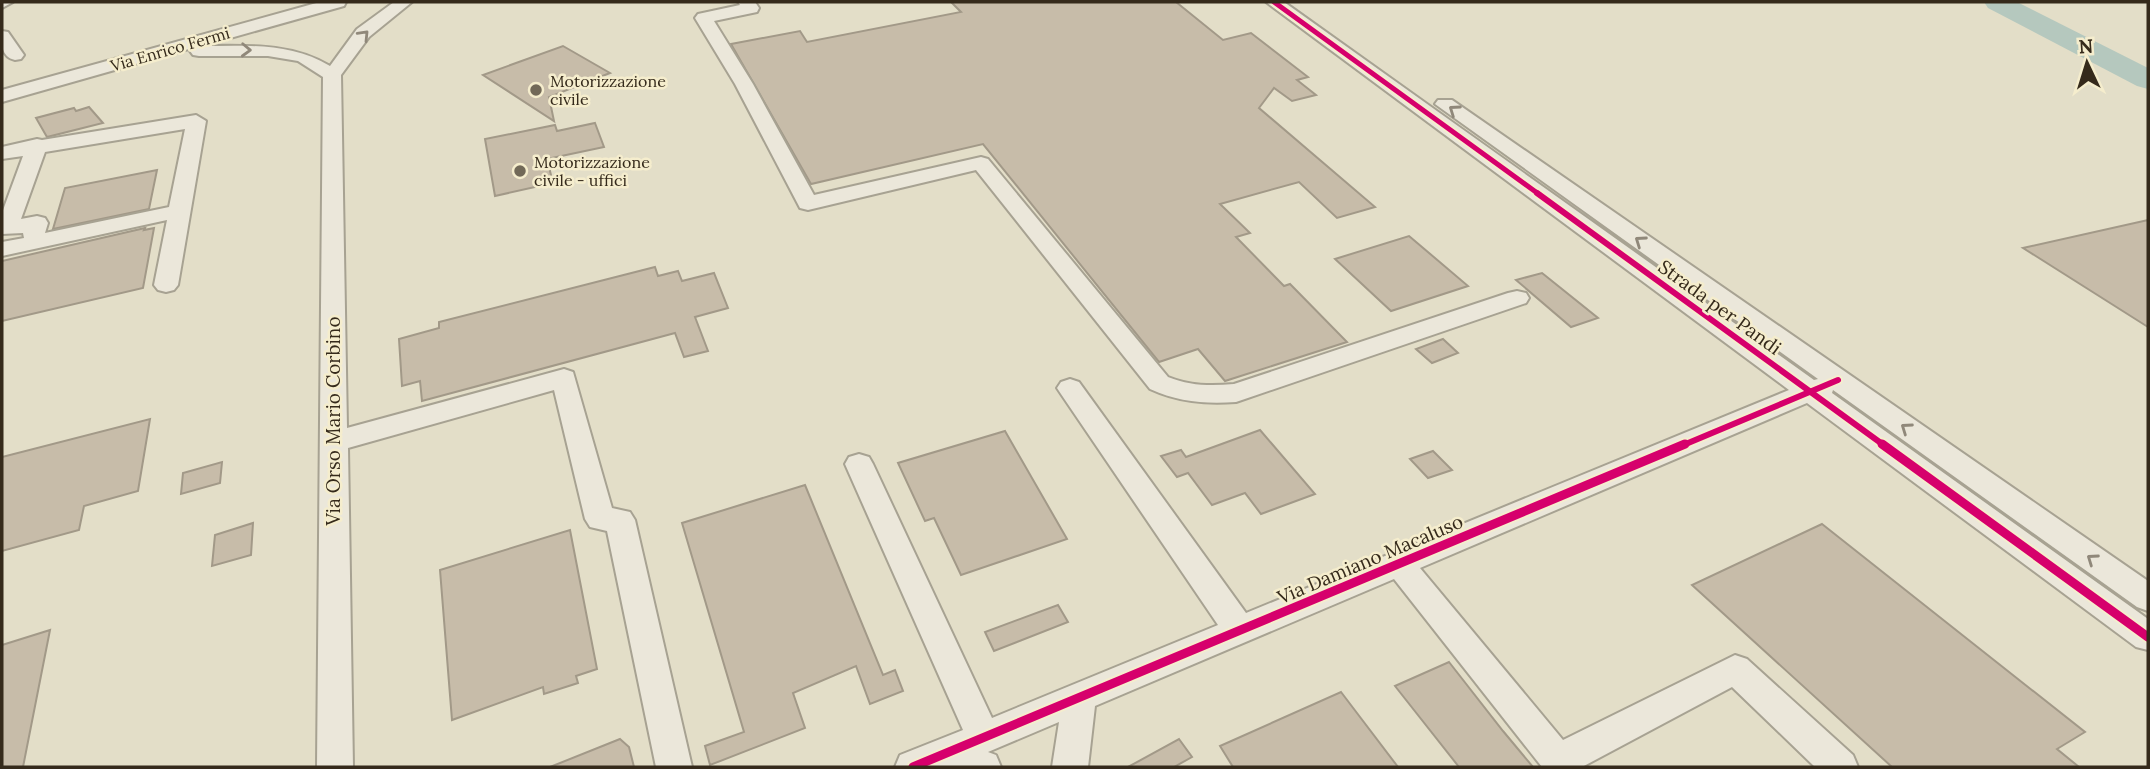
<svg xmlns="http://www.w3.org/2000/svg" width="2150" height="769" font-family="Lora,serif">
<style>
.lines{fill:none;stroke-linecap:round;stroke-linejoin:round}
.river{fill:#b5c8be;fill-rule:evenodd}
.building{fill:#c7bca9;stroke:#a29988;stroke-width:2}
.minor-casing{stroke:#a7a292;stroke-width:4}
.minor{fill:#ebe7da;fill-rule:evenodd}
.cycleway-far2-casing{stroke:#f5edcd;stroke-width:9}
.cycleway-far1-casing{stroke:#f5edcd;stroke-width:10}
.cycleway-casing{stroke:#f5edcd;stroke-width:13}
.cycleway-far2{stroke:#d6006c;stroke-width:5}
.cycleway-far1{stroke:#d6006c;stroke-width:6}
.cycleway{stroke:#d6006c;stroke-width:9}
.oneway{stroke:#90887a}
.poi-dot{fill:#726958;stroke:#f5edcd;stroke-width:2.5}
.labels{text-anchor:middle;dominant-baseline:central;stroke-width:5;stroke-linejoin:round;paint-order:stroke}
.far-street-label{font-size:16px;fill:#352a1b;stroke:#f5edcd}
.far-poi-label{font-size:16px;fill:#352a1b;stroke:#f5edcd;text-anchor:start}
.street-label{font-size:19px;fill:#352a1b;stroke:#f5edcd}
</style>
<rect width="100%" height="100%" fill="#e3dec8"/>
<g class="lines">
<path class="river" d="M 1984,2 L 2017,2 L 2148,68 L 2148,89 L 2137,86 L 1988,8 Z"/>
</g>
<g class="building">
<path d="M 951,2 L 1176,2 L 1223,40 L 1251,33 L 1308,77 L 1297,80 L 1316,95 L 1292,101 L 1274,88 L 1259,108 L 1375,207 L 1337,218 L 1299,182 L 1220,204 L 1250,233 L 1236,237 L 1284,286 L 1290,284 L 1347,342 L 1225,381 L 1198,349 L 1159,362 L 983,144 L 811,184 L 731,44 L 800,31 L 807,42 L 961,12 Z"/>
<path d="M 563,46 L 610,73 L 549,97 L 554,121 L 483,75 Z"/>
<path d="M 89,107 L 103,123 L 47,137 L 36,118 L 74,108 L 76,111 Z"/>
<path d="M 595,123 L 604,147 L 547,159 L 553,183 L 495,196 L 485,139 L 555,125 L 557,131 Z"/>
<path d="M 157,170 L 149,209 L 53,229 L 65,188 Z"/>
<path d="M 2148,220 L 2148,327 L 2023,248 Z"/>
<path d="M 145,228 L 144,230 L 154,228 L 143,288 L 2,321 L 2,261 Z"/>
<path d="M 1409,236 L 1468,286 L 1391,311 L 1335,259 Z"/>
<path d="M 655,267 L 658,276 L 678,271 L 682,281 L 714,273 L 728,308 L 695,317 L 708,351 L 684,357 L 675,333 L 422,401 L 420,381 L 402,386 L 399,339 L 439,328 L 439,322 Z"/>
<path d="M 1542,273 L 1598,318 L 1571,327 L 1516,280 Z"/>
<path d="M 1443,339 L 1458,353 L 1432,363 L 1416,349 Z"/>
<path d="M 150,419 L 138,491 L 84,506 L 79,530 L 2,551 L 2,457 Z"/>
<path d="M 1260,430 L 1315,494 L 1261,514 L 1245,493 L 1212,505 L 1188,473 L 1177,477 L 1161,456 L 1181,450 L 1186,457 Z"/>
<path d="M 1005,431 L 1067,539 L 961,575 L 934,518 L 925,521 L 898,463 Z"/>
<path d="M 1433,451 L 1452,470 L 1428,478 L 1410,459 Z"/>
<path d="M 222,462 L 220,483 L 181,494 L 183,473 Z"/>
<path d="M 805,485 L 883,675 L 895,670 L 903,691 L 870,704 L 856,666 L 793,693 L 805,728 L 710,765 L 705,746 L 744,732 L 682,523 Z"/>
<path d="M 253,523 L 251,555 L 212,566 L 215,535 Z"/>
<path d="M 1822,524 L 2085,732 L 2057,749 L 2079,767 L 1892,767 L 1692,585 Z"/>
<path d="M 570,530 L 597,669 L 576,676 L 578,683 L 544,694 L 543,687 L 452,720 L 440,570 Z"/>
<path d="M 1058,605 L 1068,622 L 994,651 L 985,632 Z"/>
<path d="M 50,630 L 23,767 L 2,767 L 2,645 Z"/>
<path d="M 1449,662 L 1503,731 L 1533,767 L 1459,767 L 1395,686 Z"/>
<path d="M 1341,692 L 1398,767 L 1233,767 L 1220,746 Z"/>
<path d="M 620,739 L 629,747 L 634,767 L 550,767 Z"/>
<path d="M 1179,739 L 1192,757 L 1174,767 L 1128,767 Z"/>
</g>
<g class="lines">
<g class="minor-casing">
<g id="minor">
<path d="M 2,2 L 13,2 L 2,8 Z"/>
<path d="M 320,2 L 346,2 L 344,6 L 202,46 C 246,46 290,42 330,66 L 357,29 L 394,2 L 412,2 L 369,37 L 341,75 L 347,428 L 564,369 L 573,372 L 612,508 L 630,512 L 635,520 L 692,767 L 656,767 L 607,531 L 590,527 L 585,519 L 554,390 L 348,448 L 353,767 L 317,767 L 323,77 L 298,61 L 268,56 L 199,56 L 193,55 L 190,51 L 192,48 L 2,102 L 2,90 Z"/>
<path d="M 738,2 L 755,2 L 759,8 L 757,12 L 714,21 L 753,84 L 814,195 L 981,157 L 988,159 L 1168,377 C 1190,386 1211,386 1234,384 L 1508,293 L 1517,291 L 1526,293 L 1529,298 L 1526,303 L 1236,402 C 1205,404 1178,402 1150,389 L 976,170 L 808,210 L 800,208 L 735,84 L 695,18 L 698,14 L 740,5 Z"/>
<path d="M 1266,2 L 1284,2 L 1814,380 L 1818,379 L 1435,104 L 1438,100 L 1452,100 L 2148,581 L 2148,611 L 2137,607 L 1833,390 L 1832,393 L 2148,619 L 2148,650 L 2136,647 L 1807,403 L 1420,568 L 1563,740 L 1735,655 L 1747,659 L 1853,755 L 1858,767 L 1815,767 L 1732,687 L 1582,767 L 1542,767 L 1394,579 L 1095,706 L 1088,767 L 1052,767 L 1059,722 L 988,752 L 996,755 L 1001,767 L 895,767 L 900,755 L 963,730 L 845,464 L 849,457 L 859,454 L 869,457 L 873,464 L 992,718 L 1218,625 L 1061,394 L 1057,388 L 1061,382 L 1070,379 L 1079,382 L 1246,613 L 1789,390 Z"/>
<path d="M 2,31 L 8,32 L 24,55 L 21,59 L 15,60 C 1,57 1,43 2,31 Z"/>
<path d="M 196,115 L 206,121 L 178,285 L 174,290 L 166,292 L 158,290 L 154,285 L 167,220 L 2,256 L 2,242 L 24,238 L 23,233 L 2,234 L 2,213 L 23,156 L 2,159 L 2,147 L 37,139 L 42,140 ZM 185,129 L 169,207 L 45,233 L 48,223 L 45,218 L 37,216 L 21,219 L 45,152 Z"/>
</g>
</g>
<use href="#minor" class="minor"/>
<g class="cycleway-far2-casing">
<path id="cycleway-far2" d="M 1274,2 L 1540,195"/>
</g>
<g class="cycleway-far1-casing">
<g id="cycleway-far1">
<path d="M 1537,193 L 1885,446"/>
<path d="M 1681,446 L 1838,380"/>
</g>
</g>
<g class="cycleway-casing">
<g id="cycleway">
<path d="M 1882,444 L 2148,637"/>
<path d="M 913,767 L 1685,444"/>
</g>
</g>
<use href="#cycleway-far2" class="cycleway-far2"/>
<use href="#cycleway-far1" class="cycleway-far1"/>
<use href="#cycleway" class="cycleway"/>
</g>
<defs><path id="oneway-chevron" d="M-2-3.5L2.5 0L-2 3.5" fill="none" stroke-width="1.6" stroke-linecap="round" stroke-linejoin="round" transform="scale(1.75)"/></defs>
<g class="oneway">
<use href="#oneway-chevron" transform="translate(364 35) rotate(-46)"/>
<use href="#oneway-chevron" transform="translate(246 50) rotate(2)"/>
<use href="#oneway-chevron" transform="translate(1454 110) rotate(-145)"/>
<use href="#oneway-chevron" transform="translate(1640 241) rotate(-145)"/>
<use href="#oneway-chevron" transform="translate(1906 428) rotate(-145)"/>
<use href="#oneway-chevron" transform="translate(2092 559) rotate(-145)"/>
</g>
<g class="poi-dot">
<circle cx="536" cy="90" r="7"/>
<circle cx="520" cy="171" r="7"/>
</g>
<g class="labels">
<g class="far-street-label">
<text transform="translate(170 49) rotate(-16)">Via Enrico Fermi</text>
</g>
<g class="far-poi-label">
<text x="550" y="81">Motorizzazione<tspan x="550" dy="18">civile</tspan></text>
<text x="534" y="162">Motorizzazione<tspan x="534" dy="18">civile - uffici</tspan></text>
</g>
<g class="street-label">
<text transform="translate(1720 307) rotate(36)">Strada per Pandi</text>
<text transform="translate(333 421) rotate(-90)">Via Orso Mario Corbino</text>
<text transform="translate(1370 559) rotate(-23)">Via Damiano Macaluso</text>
</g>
</g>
<rect width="2150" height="769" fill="none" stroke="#352a1b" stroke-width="7"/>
<g transform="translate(2087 63) rotate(356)" stroke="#f5edcd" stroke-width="5" paint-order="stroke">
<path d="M0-5L12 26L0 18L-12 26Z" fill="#352a1b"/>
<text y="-10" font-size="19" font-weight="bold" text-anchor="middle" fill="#352a1b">N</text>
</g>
</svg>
